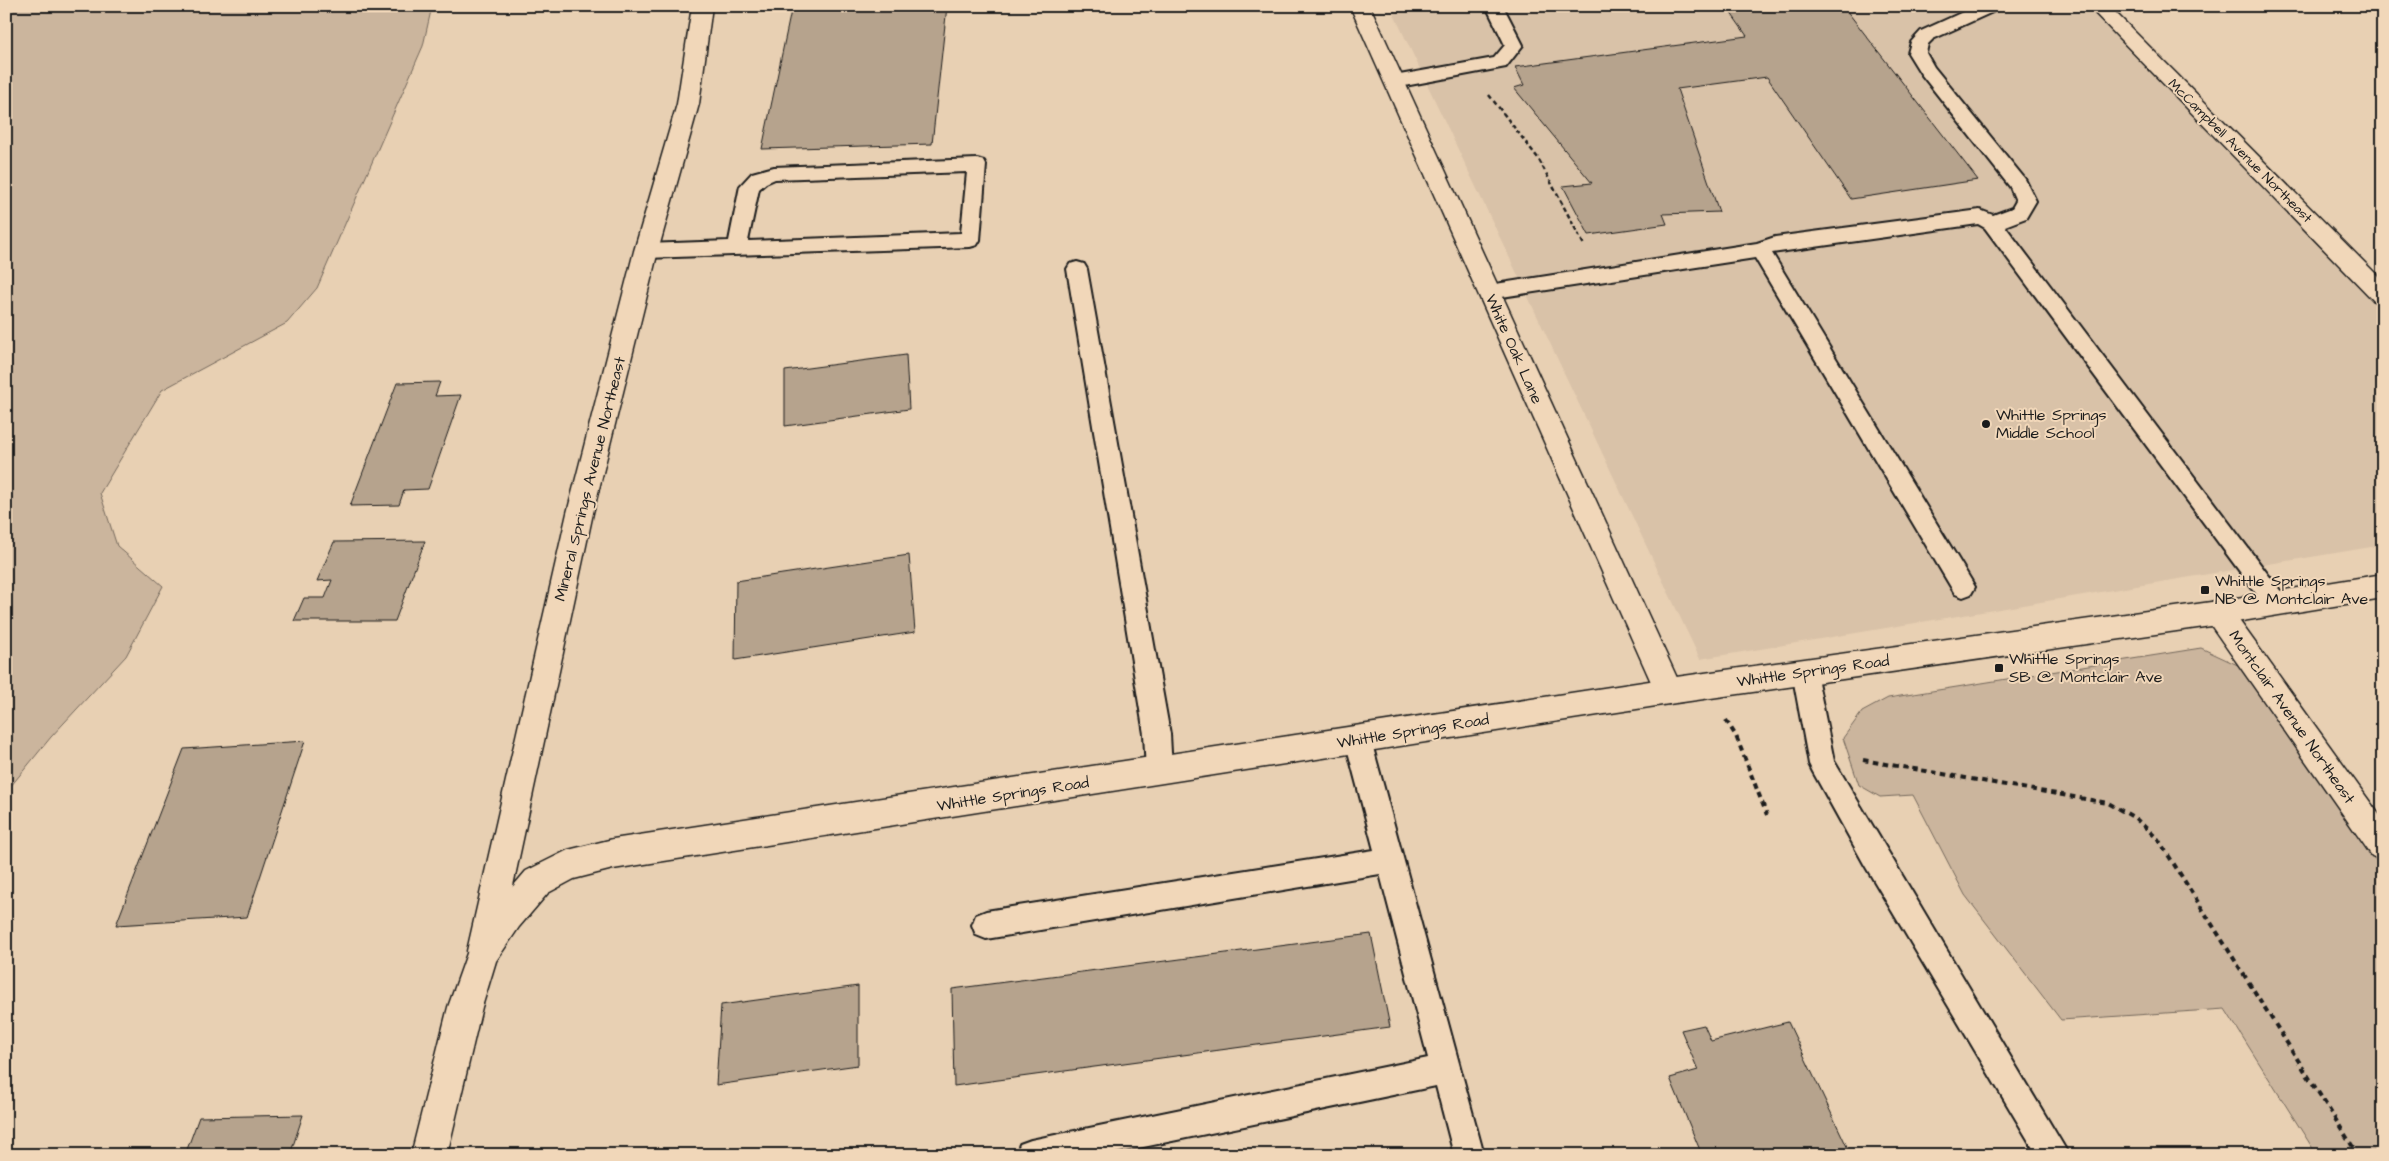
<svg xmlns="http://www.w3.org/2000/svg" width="2389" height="1161" font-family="'Architects Daughter',sans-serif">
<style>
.built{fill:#d9c2a8}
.green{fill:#cbb59d;stroke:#74685c}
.building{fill:#b6a38d;stroke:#1c1c1c}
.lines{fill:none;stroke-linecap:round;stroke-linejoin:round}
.service-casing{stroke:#1c1c1c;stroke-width:4}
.minor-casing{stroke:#1c1c1c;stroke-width:3}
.tertiary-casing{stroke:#1c1c1c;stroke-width:3}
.path-far1{stroke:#1c1c1c;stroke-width:2.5;stroke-dasharray:4.5 3;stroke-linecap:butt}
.path{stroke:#1c1c1c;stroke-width:4;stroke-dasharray:5.5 4.5;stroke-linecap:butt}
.service{fill:#f1d7b9;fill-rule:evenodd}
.minor{fill:#f1d7b9;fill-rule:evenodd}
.tertiary{fill:#f1d7b9;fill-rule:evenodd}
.poi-dot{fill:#1c1c1c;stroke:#f1d7b9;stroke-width:2}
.labels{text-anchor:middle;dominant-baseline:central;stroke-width:4;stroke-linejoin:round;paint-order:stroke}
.far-street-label{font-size:14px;fill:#1c1c1c;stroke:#f1d7b9}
.street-label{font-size:16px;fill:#1c1c1c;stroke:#f1d7b9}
.poi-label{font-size:16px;fill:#1c1c1c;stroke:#f1d7b9;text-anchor:start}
</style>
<rect width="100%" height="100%" fill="#e8d0b3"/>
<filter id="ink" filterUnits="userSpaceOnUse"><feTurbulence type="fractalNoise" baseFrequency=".02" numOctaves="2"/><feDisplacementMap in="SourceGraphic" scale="10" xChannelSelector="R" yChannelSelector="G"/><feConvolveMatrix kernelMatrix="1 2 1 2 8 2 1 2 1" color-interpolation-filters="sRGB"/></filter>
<g filter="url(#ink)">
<path class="built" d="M 1390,6 L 2105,6 L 2383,303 L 2383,545 L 1700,659 Z"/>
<g class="green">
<path d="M 6,6 L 432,6 L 423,46 L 317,288 L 287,323 L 162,390 L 100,493 L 117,546 L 163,586 L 126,656 L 51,737 L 6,792 Z"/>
<path d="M 2201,648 L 2244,668 L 2383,871 L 2383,1155 L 2317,1155 L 2225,1009 L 2061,1020 L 1965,895 L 1913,795 L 1880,797 L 1859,785 L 1843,738 L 1862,712 L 1888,698 Z"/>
</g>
<g class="building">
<path d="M 792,6 L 947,6 L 932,144 L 762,149 Z"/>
<path d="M 1726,6 L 1843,6 L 1978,180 L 1851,199 L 1767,77 L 1677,89 L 1719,212 L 1663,214 L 1667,224 L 1589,235 L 1563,186 L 1592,183 L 1514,88 L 1524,85 L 1515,67 L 1747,36 Z"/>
<path d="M 906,355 L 909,409 L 785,426 L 785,371 Z"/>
<path d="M 440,382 L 435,396 L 461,395 L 428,489 L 404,490 L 399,505 L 350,506 L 397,383 Z"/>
<path d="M 425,541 L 395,621 L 294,621 L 304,598 L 325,598 L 332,580 L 317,581 L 334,542 Z"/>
<path d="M 909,555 L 915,632 L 735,660 L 736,581 Z"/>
<path d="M 305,741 L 247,917 L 116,925 L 184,749 Z"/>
<path d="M 1371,934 L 1390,1027 L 954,1086 L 952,989 Z"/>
<path d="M 858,986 L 858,1065 L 716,1085 L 721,1005 Z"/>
<path d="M 1788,1022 L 1851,1155 L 1702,1155 L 1670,1078 L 1698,1070 L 1681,1030 L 1704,1025 L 1711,1041 Z"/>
<path d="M 303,1115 L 290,1155 L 185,1155 L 199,1117 Z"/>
</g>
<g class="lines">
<g class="service-casing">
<g id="service">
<path d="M 1486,6 L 1503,6 L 1523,45 L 1506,67 L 1394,88 L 1388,86 L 1385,82 L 1388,78 L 1394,76 L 1494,58 L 1505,45 Z"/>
<path d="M 1976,6 L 1999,6 L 1997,10 L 1933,39 L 1928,44 L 1926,53 L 1934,67 L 2025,179 L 2036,201 L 2026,218 L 2005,226 L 2285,597 L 2289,604 L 2285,611 L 2277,614 L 2269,611 L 1985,228 L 1978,224 L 1772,253 L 1971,580 L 1975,587 L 1971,594 L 1963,597 L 1955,594 L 1755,258 L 1489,299 L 1482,297 L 1479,292 L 1482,287 L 1489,285 L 1757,243 L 1775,237 L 1980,210 L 1993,215 L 2012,208 L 2016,201 L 2010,187 L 1921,74 L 1908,53 L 1911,42 L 1921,31 Z"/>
<path d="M 977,159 L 984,161 L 986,165 L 980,240 L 977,245 L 970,247 L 646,258 L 639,256 L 636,251 L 639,246 L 646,244 L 729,241 L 740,186 L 752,173 L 774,167 ZM 967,172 L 961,233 L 748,241 L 759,189 L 766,183 L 775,179 Z"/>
<path d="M 1077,262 L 1084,264 L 1087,269 L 1170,734 L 1172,771 L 1168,779 L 1159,783 L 1150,779 L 1146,771 L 1144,734 L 1067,269 L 1070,264 Z"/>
<path d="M 1804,661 L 1813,664 L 1816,672 L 1834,761 L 2069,1155 L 2037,1155 L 1864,864 L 1813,772 L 1809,764 L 1792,672 L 1795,664 Z"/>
<path d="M 1358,728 L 1367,732 L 1371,740 L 1484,1155 L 1454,1155 L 1436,1086 L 1105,1155 L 1016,1155 L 1020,1144 L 1031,1140 L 1428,1058 L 1380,874 L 986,939 L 976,935 L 972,925 L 976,915 L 986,911 L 1374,850 L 1345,740 L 1349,732 Z"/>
</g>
</g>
<g class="minor-casing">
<g id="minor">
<path d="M 692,6 L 712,6 L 699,104 L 658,251 L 593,513 L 499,951 L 494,962 L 483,967 L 472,962 L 467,951 L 567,513 L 634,251 L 677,104 Z"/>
<path d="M 1350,6 L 1370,6 L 1683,691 L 1679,700 L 1669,704 L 1659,700 Z"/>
<path d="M 2088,6 L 2109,6 L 2383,281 L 2383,304 L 2375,302 Z"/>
<path d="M 2218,601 L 2228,605 L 2383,820 L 2383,861 L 2372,856 L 2208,621 L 2204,613 L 2208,605 Z"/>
</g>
</g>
<g class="tertiary-casing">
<path id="tertiary" d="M 2383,574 L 2383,598 L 2218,625 L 1669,704 L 613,869 L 574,879 L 548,893 L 519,927 L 496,961 L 482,1007 L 447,1155 L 411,1155 L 448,1007 L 471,942 L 497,905 L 526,871 L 568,850 L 613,839 L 1669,678 L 2218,601 Z"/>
</g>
<path class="path-far1" d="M 1489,95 L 1538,158 L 1584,245"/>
<g class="path">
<path d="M 1726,720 L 1736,736 L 1767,815"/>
<path d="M 1863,760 L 2108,803 L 2135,818 L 2158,839 L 2358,1155"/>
</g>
<use href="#service" class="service"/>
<use href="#minor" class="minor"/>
<use href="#tertiary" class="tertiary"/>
</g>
</g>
<g class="poi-dot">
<circle cx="1986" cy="424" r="5"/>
<rect x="2200" y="585" width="10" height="10" rx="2.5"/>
<rect x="1994" y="663" width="10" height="10" rx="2.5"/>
</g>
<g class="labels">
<g class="far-street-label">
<text transform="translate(2240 151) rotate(45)">McCampbell Avenue Northeast</text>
</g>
<g class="street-label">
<text transform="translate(1514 349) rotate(66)">White Oak Lane</text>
<text transform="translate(590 479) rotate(-76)">Mineral Springs Avenue Northeast</text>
<text transform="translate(1813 671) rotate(-8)">Whittle Springs Road</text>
<text transform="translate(2292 717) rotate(55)">Montclair Avenue Northeast</text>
<text transform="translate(1413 731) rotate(-9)">Whittle Springs Road</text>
<text transform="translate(1013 794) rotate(-9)">Whittle Springs Road</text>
</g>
<g class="poi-label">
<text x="1996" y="415">Whittle Springs<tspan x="1996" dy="18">Middle School</tspan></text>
<text x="2215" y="581">Whittle Springs<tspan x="2215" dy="18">NB @ Montclair Ave</tspan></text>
<text x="2009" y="659">Whittle Springs<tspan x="2009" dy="18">SB @ Montclair Ave</tspan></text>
</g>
</g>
<rect width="2389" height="1161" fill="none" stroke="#f1d7b9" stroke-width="25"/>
<rect x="12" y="12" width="2364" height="1136" fill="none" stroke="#1c1c1c" stroke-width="2" filter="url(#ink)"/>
</svg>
